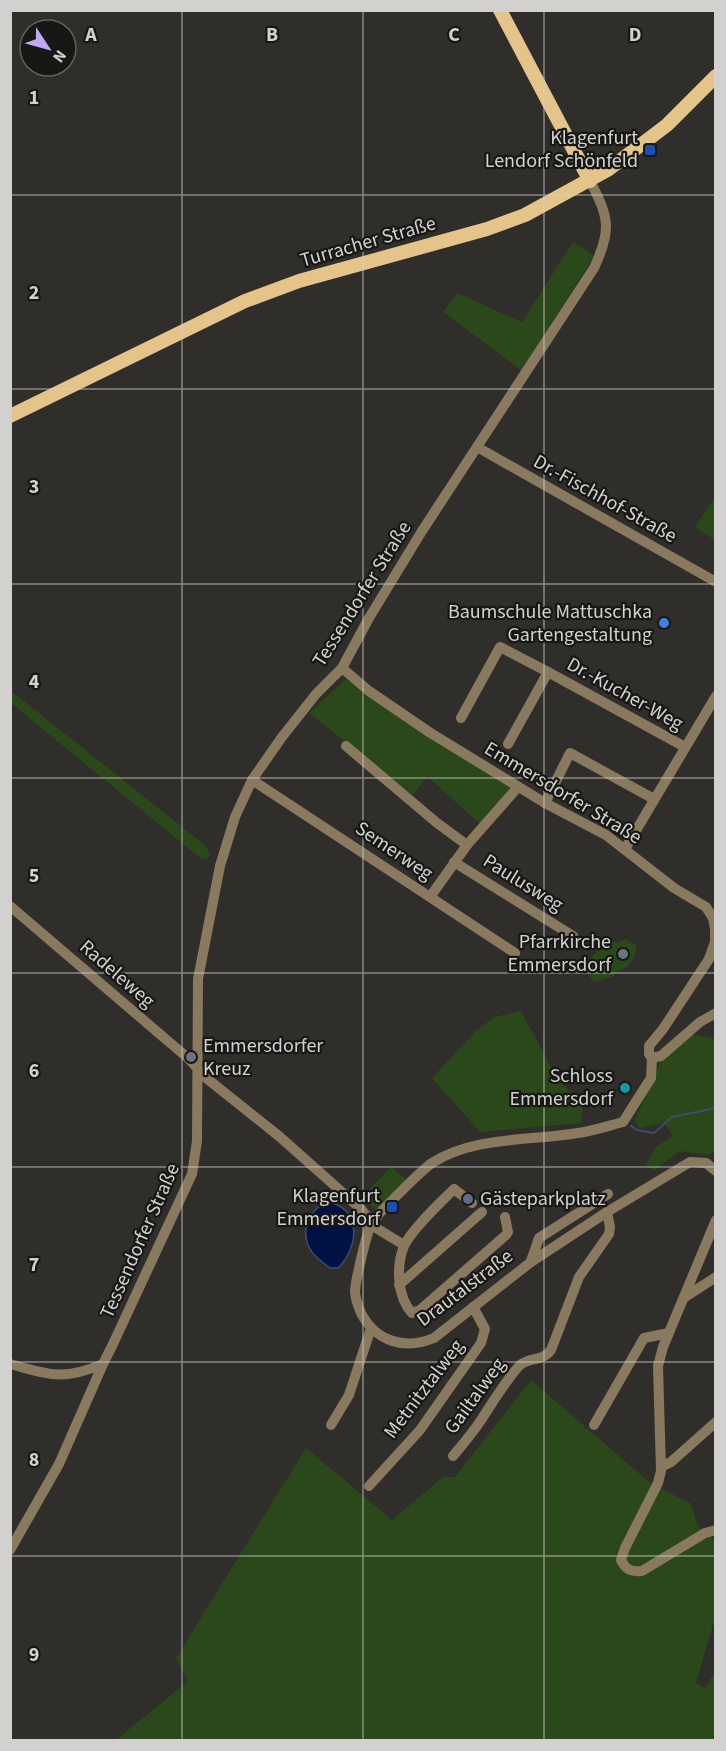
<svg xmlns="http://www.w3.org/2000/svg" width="726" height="1751" font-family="'Source Sans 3',sans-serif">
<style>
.green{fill:#2b481b}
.water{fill:#001244;stroke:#3f4b6e;stroke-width:1.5}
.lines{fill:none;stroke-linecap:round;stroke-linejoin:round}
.stream{stroke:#3f4b6e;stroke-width:2}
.minor{stroke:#89795e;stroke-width:10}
.major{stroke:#e4c489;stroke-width:14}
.grid{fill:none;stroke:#d2d1cf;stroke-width:1.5;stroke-opacity:0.55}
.transit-dot{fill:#1a4fb4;stroke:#171715;stroke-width:2}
.shop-dot{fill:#3f7fe0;stroke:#171715;stroke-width:2}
.worship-dot{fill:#6b7280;stroke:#171715;stroke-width:2}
.culture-dot{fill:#0f9aa8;stroke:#171715;stroke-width:2}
.service-dot{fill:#5c6f8a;stroke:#171715;stroke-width:2}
.labels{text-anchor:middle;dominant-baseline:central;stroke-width:4.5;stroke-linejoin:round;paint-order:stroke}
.poi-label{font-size:20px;fill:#d2d1cf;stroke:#171715;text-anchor:end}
.street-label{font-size:20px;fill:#d2d1cf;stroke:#171715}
.grid-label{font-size:20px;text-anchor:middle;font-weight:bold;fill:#d2d1cf;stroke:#171715;stroke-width:4.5;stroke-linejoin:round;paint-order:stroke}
</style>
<rect width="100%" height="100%" fill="#302e2b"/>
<g class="green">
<path d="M 573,242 L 594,256 L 522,371 L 443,312 L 457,293 L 522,322 Z"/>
<path d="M 715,497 L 715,540 L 695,527 Z"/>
<path d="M 346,679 L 426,734 L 511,788 L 480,824 L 427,776 L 413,795 L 309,713 Z"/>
<path d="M 11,691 L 206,846 L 210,855 L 207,859 L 199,857 L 11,703 Z"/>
<path d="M 609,939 L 616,943 L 626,939 L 636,946 C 637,960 627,969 615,972 L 614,976 L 594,982 L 585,969 L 593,956 Z"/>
<path d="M 521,1011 L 558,1080 L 583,1104 L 581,1123 L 480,1132 L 432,1078 L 476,1031 L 494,1017 Z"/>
<path d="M 691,1034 L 715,1039 L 715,1151 L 708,1155 L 679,1151 L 655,1170 L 646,1165 L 657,1146 L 673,1136 L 664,1123 L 639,1128 L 635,1120 L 661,1060 Z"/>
<path d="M 391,1167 L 407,1180 L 376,1211 L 362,1197 Z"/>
<path d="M 531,1380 L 649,1482 L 691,1504 L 698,1526 L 715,1540 L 715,1618 L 696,1683 L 705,1688 L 715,1672 L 715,1740 L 116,1740 L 188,1681 L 176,1658 L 306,1448 L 392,1520 L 443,1477 L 455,1477 Z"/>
</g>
<path class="water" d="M 332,1203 C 363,1212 357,1250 338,1268 L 330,1268 C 322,1262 312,1255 308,1245 C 301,1226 312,1204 332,1203 Z"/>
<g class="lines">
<path class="stream" d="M 631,1126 L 637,1130 L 654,1133 L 672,1117 L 716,1108"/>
<g class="minor">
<path d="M 477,447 L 716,582"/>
<path d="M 342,668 L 369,691 L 429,732 L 545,803 L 606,835 L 674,888 L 706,907 L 713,918 L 715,929 L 715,942 L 709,959 L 663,1029 L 649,1046 L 649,1054 L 652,1058"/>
<path d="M 461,718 L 500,647 L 548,672"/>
<path d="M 508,744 L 548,672 L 685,747"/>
<path d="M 346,746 L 437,823 L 467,845"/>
<path d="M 252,780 L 515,953"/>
<path d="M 545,803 L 570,753 L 654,799"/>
<path d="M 625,849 L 716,696"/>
<path d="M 454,862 L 573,936"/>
<path d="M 430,897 L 467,845 L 518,787"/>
<path d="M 10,906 L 189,1059 L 205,1077 L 280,1137 L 361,1209 L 376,1228 L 404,1245"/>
<path d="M 652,1058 L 651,1078 L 623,1122 C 608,1126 593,1131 578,1133 C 531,1141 474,1136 432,1163 C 423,1169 375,1216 371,1224 C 366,1236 356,1278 355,1291 C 355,1298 358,1306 361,1313 C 376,1342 405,1350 434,1338 L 531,1262 L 607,1212 L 690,1162 L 706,1163 L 716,1171"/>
<path d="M 652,1058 L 661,1056 L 700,1022 L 716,1013"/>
<path d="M 472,1203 L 454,1189 C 441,1202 411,1230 404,1246 C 396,1266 397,1297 412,1313 L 420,1310 L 506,1235 L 508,1232 L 505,1217"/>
<path d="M 716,1220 L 663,1347 L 658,1366 L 661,1471 L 658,1483 L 625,1548 L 621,1560 C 626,1570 631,1572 642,1571 L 705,1533 L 716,1530"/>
<path d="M 531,1261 L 539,1238 L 608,1194"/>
<path d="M 399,1285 L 482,1212"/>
<path d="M 685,1297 L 716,1277"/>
<path d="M 10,1364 C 51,1375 62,1381 103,1364 L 113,1344 L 192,1174 L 197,1141 L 198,979 L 220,866 L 235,817 L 252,780 L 282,737 L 316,694 L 342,668 L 369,618 L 422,531 L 594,268 C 612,230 609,217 590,181"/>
<path d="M 331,1425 L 349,1395 L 371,1328"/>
<path d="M 594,1425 L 644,1338 L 669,1333"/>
<path d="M 453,1456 C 462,1445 471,1435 479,1423 C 492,1404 503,1384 519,1366 C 529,1356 541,1363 551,1350 L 579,1277 L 609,1234 L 610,1227 L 607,1212"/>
<path d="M 661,1467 L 671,1462 L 716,1422"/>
<path d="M 369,1486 L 420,1430 L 481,1343 L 485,1329 L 473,1307"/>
<path d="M 10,1550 L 59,1464 L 103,1364"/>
</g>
<g class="major">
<path d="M 500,10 L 590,181"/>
<path d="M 10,416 L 245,301 L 299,281 L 487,229 L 525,215 L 609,169 L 667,125 L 716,76"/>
</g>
</g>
<path class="grid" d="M 182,10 L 182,1740M 363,10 L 363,1740M 544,10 L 544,1740M 10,195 L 716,195M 10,389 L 716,389M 10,584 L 716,584M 10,778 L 716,778M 10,973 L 716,973M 10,1167 L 716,1167M 10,1362 L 716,1362M 10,1556 L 716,1556"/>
<g class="transit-dot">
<rect x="644" y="144" width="12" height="12" rx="3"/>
<rect x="386" y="1201" width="12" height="12" rx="3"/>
</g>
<circle class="shop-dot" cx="664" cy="623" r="6"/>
<g class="worship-dot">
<circle cx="623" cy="954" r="6"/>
<circle cx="191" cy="1057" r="6"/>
</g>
<circle class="culture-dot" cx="625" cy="1088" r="6"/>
<circle class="service-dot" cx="468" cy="1199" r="6"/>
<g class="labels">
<g class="poi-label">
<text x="638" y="138">Klagenfurt<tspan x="638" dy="23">Lendorf Schönfeld</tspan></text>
<text x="652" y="612">Baumschule Mattuschka<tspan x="652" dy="23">Gartengestaltung</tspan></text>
<text x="611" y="942">Pfarrkirche<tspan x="611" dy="23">Emmersdorf</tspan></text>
<text x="203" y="1046" text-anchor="start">Emmersdorfer<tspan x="203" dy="23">Kreuz</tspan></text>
<text x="613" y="1076">Schloss<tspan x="613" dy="23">Emmersdorf</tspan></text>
<text x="380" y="1196">Klagenfurt<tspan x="380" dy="23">Emmersdorf</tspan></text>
<text x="480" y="1199" text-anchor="start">Gästeparkplatz</text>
</g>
<g class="street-label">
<text transform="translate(368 242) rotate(-16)">Turracher Straße</text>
<text transform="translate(605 499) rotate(29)">Dr.-Fischhof-Straße</text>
<text transform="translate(362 594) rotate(-58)">Tessendorfer Straße</text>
<text transform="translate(625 694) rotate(29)">Dr.-Kucher-Weg</text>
<text transform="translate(563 793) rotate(31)">Emmersdorfer Straße</text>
<text transform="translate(394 851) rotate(34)">Semerweg</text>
<text transform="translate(523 883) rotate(32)">Paulusweg</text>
<text transform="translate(117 974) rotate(41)">Radeleweg</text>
<text transform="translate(140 1241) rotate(-66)">Tessendorfer Straße</text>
<text transform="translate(465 1288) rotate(-37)">Drautalstraße</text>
<text transform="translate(424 1389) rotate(-53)">Metnitztalweg</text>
<text transform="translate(475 1396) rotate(-54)">Gailtalweg</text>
</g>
</g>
<g class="grid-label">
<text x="91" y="41">A</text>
<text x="272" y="41">B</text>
<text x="454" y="41">C</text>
<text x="635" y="41">D</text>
<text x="34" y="104">1</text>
<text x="34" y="299">2</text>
<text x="34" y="493">3</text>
<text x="34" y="688">4</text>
<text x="34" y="882">5</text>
<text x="34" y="1077">6</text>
<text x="34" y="1271">7</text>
<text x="34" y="1466">8</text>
<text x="34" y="1661">9</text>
</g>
<rect width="726" height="1751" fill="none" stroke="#d2d1cf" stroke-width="24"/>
<g transform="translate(48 48) rotate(126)"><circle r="28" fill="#171715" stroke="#62615f" stroke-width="1.5"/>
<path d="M0-4.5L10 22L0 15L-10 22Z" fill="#c1a8f3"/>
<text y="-9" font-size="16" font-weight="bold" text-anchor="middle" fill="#d2d1cf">N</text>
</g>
</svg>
